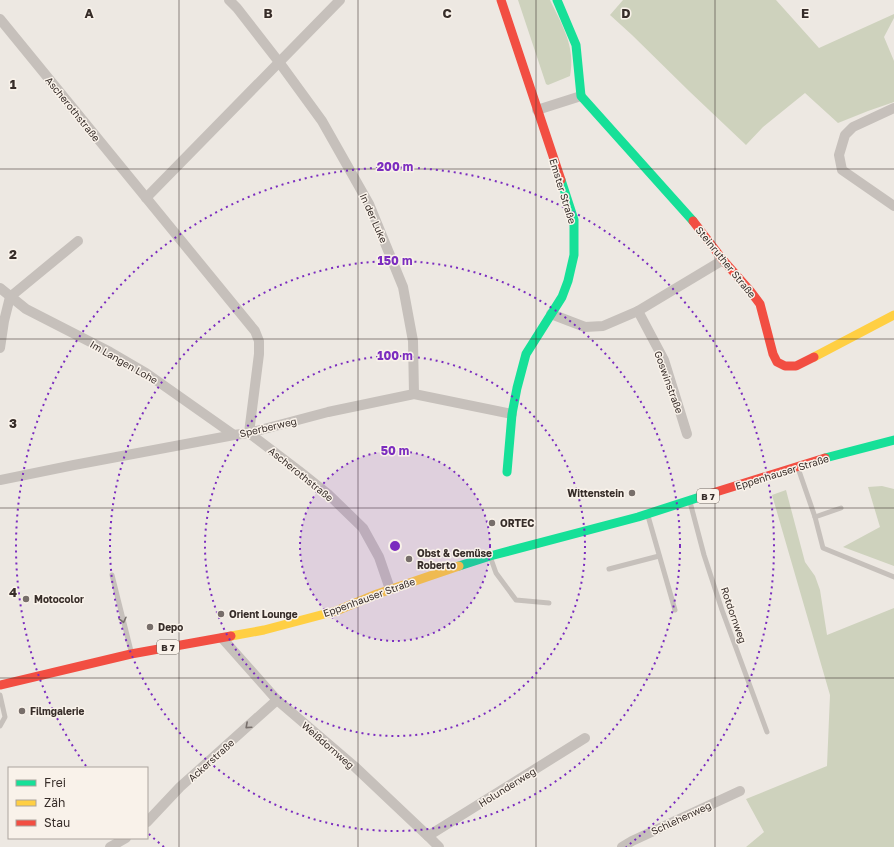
<svg xmlns="http://www.w3.org/2000/svg" width="894" height="847" font-family="'Golos Text',sans-serif">
<style>
.green{fill:#ced2bd}
.lines{fill:none;stroke-linecap:round;stroke-linejoin:round}
.lane{stroke:#c6c0bb;stroke-width:5}
.street{stroke:#c6c0bb;stroke-width:10}
.fast{stroke:#16e098;stroke-width:9}
.slow{stroke:#ffcf43;stroke-width:9}
.jam{stroke:#f24e42;stroke-width:9}
.oneway{stroke:#776f6b}
.grid{fill:none;stroke:#372d29;stroke-width:1;stroke-opacity:0.55}
.ring{fill:none;stroke:#7b2cbf;stroke-width:2;stroke-dasharray:2 4}
.poi-dot{fill:#776e6a;stroke:#f9f2ea;stroke-width:1.5}
.labels{text-anchor:middle;dominant-baseline:central;stroke-width:3;stroke-linejoin:round;paint-order:stroke}
.shield{fill:#f9f2ea;stroke:#716863;stroke-width:1}
.shield-label{font-size:9px;font-weight:bold;fill:#372d29}
.street-label{font-size:10px;fill:#372d29;stroke:#f9f2ea}
.poi-label{font-size:10px;font-weight:bold;fill:#372d29;stroke:#f9f2ea;text-anchor:start}
.grid-label{font-size:13px;text-anchor:middle;font-weight:bold;fill:#372d29;stroke:#f9f2ea;stroke-width:3;stroke-linejoin:round;paint-order:stroke}
.centre{fill:#7b2cbf;stroke:#f9f2ea;stroke-width:2}
.ring-label{font-size:12px;text-anchor:middle;font-weight:bold;fill:#7b2cbf;stroke:#f9f2ea;stroke-width:3;stroke-linejoin:round;paint-order:stroke}
</style>
<rect width="100%" height="100%" fill="#ede8e2"/>
<g class="green">
<path d="M 518,0 L 550,0 C 562,25 576,47 570,76 L 548,85 L 546,84 Z"/>
<path d="M 623,0 L 776,0 L 819,48 L 894,14 L 894,18 L 884,37 L 894,61 L 894,102 L 868,111 L 838,123 L 805,93 L 763,127 L 746,145 L 689,91 L 632,35 L 610,15 Z"/>
<path d="M 882,486 L 894,489 L 894,566 L 843,547 L 880,527 L 868,487 Z"/>
<path d="M 786,490 L 805,562 L 815,576 L 820,590 L 827,635 L 894,608 L 894,847 L 746,847 L 764,832 L 746,799 L 827,766 L 830,695 L 772,495 Z"/>
</g>
<g class="lines">
<g class="lane">
<path d="M 798,468 L 815,517 L 823,548 L 894,577"/>
<path d="M 690,502 L 704,555 L 722,610 L 767,732"/>
<path d="M 648,516 L 675,610"/>
<path d="M 815,517 L 841,508"/>
<path d="M 491,559 L 496,573 L 516,600 L 549,603"/>
<path d="M 609,569 L 659,556"/>
<path d="M 112,575 L 131,651"/>
<path d="M 0,695 L 5,717 L 0,726"/>
</g>
<g class="street">
<path d="M 229,0 L 237,8 L 279,62 L 322,121 L 369,204 L 403,287 L 413,341 L 414,394"/>
<path d="M 0,19 L 255,331 L 259,341 L 259,354 L 249,433"/>
<path d="M 894,108 L 853,127 L 845,135 L 839,155 L 842,170 L 894,206"/>
<path d="M 537,110 L 581,96"/>
<path d="M 146,198 L 340,0"/>
<path d="M 0,288 L 26,309 L 110,352 L 146,373 L 234,435"/>
<path d="M 10,297 L 78,241"/>
<path d="M 638,311 L 664,360 L 687,434"/>
<path d="M 551,314 L 585,327 L 603,326 L 638,311 L 723,260"/>
<path d="M 0,348 L 4,321 L 10,297"/>
<path d="M 249,433 L 299,471 L 329,495 L 363,528 L 379,557 L 390,589"/>
<path d="M 0,480 L 74,465 L 234,435 L 249,433 L 328,412 L 414,394 L 512,414"/>
<path d="M 222,638 L 277,700 L 354,766 L 428,836 L 439,847"/>
<path d="M 147,822 L 180,787 L 277,700"/>
<path d="M 428,836 L 585,738"/>
<path d="M 110,847 L 126,838"/>
<path d="M 622,847 L 632,841 L 740,791"/>
</g>
<g class="fast">
<path d="M 557,0 L 576,45 L 581,96 L 693,221"/>
<path d="M 825,458 L 894,440"/>
<path d="M 507,472 L 512,414 L 517,388 L 526,354 L 562,297 L 568,281 L 574,255 L 574,220 L 561,180"/>
<path d="M 459,566 L 490,556 L 638,517 L 703,496"/>
</g>
<g class="slow">
<path d="M 814,357 L 894,315"/>
<path d="M 231,636 L 264,630 L 336,611 L 377,594 L 459,566"/>
</g>
<g class="jam">
<path d="M 501,0 L 561,180"/>
<path d="M 693,221 L 723,260 L 751,292 L 760,304 L 773,354 L 777,362 L 785,366 L 796,366 L 814,357"/>
<path d="M 703,496 L 825,458"/>
<path d="M 0,685 L 131,654 L 231,636"/>
</g>
</g>
<defs><path id="oneway-chevron" d="M-2-3.5L2.5 0L-2 3.5" fill="none" stroke-width="1.6" stroke-linecap="round" stroke-linejoin="round"/></defs>
<g class="oneway">
<use href="#oneway-chevron" transform="translate(123 620) rotate(77)"/>
<use href="#oneway-chevron" transform="translate(248 726) rotate(138)"/>
</g>
<path class="grid" d="M 179,0 L 179,847M 358,0 L 358,847M 536,0 L 536,847M 715,0 L 715,847M 0,169 L 894,169M 0,339 L 894,339M 0,508 L 894,508M 0,678 L 894,678"/>
<circle cx="395" cy="546" r="95" fill="#7b2cbf" fill-opacity=".12"/>
<g class="ring">
<circle cx="395" cy="546" r="95"/>
<circle cx="395" cy="546" r="190"/>
<circle cx="395" cy="546" r="285"/>
<path d="M164 847A379 379 0 0 1 149 834M86 766A379 379 0 1 1 626 847"/>
</g>
<g class="poi-dot">
<circle cx="632" cy="493" r="4"/>
<circle cx="492" cy="523" r="4"/>
<circle cx="409" cy="559" r="4"/>
<circle cx="26" cy="599" r="4"/>
<circle cx="221" cy="614" r="4"/>
<circle cx="150" cy="627" r="4"/>
<circle cx="22" cy="711" r="4"/>
</g>
<g class="labels">
<g class="shield">
<rect x="697" y="489" width="22" height="14" rx="3"/>
<rect x="157" y="640" width="22" height="14" rx="3"/>
</g>
<g class="shield-label">
<text x="708" y="496">B 7</text>
<text x="168" y="647">B 7</text>
</g>
<g class="street-label">
<text transform="translate(73 109) rotate(51)">Ascherothstraße</text>
<text transform="translate(563 191) rotate(73)">Emster Straße</text>
<text transform="translate(374 218) rotate(66)">In der Luke</text>
<text transform="translate(726 262) rotate(51)">Steinruther Straße</text>
<text transform="translate(124 362) rotate(30)">Im Langen Lohe</text>
<text transform="translate(669 382) rotate(70)">Goswinstraße</text>
<text transform="translate(268 427) rotate(-13)">Sperberweg</text>
<text transform="translate(782 472) rotate(-17)">Eppenhauser Straße</text>
<text transform="translate(301 474) rotate(39)">Ascherothstraße</text>
<text transform="translate(369 597) rotate(-20)">Eppenhauser Straße</text>
<text transform="translate(734 615) rotate(71)">Rotdornweg</text>
<text transform="translate(328 745) rotate(41)">Weißdornweg</text>
<text transform="translate(211 760) rotate(-42)">Ackerstraße</text>
<text transform="translate(507 787) rotate(-32)">Holunderweg</text>
<text transform="translate(681 818) rotate(-25)">Schlehenweg</text>
</g>
<g class="poi-label">
<text x="624" y="493" text-anchor="end">Wittenstein</text>
<text x="500" y="523">ORTEC</text>
<text x="417" y="553">Obst &amp; Gemüse<tspan x="417" dy="12">Roberto</tspan></text>
<text x="34" y="599">Motocolor</text>
<text x="229" y="614">Orient Lounge</text>
<text x="158" y="627">Depo</text>
<text x="30" y="711">Filmgalerie</text>
</g>
</g>
<g class="grid-label">
<text x="89" y="18">A</text>
<text x="268" y="18">B</text>
<text x="447" y="18">C</text>
<text x="626" y="18">D</text>
<text x="805" y="18">E</text>
<text x="13" y="89">1</text>
<text x="13" y="259">2</text>
<text x="13" y="428">3</text>
<text x="13" y="597">4</text>
</g>
<circle cx="395" cy="546" r="6" class="centre"/>
<g class="ring-label">
<text x="395" y="171">200 m</text>
<text x="395" y="265">150 m</text>
<text x="395" y="360">100 m</text>
<text x="395" y="455">50 m</text>
</g>
<rect x="8" y="767" width="140" height="72" fill="#f9f2ea" stroke="#aba39d"/>
<rect x="16" y="780" width="20" height="6" fill="#16e098" stroke="#aba39d"/>
<text x="44" y="787" font-size="12" fill="#372d29">Frei</text>
<rect x="16" y="800" width="20" height="6" fill="#ffcf43" stroke="#aba39d"/>
<text x="44" y="807" font-size="12" fill="#372d29">Zäh</text>
<rect x="16" y="820" width="20" height="6" fill="#f24e42" stroke="#aba39d"/>
<text x="44" y="827" font-size="12" fill="#372d29">Stau</text>
</svg>
